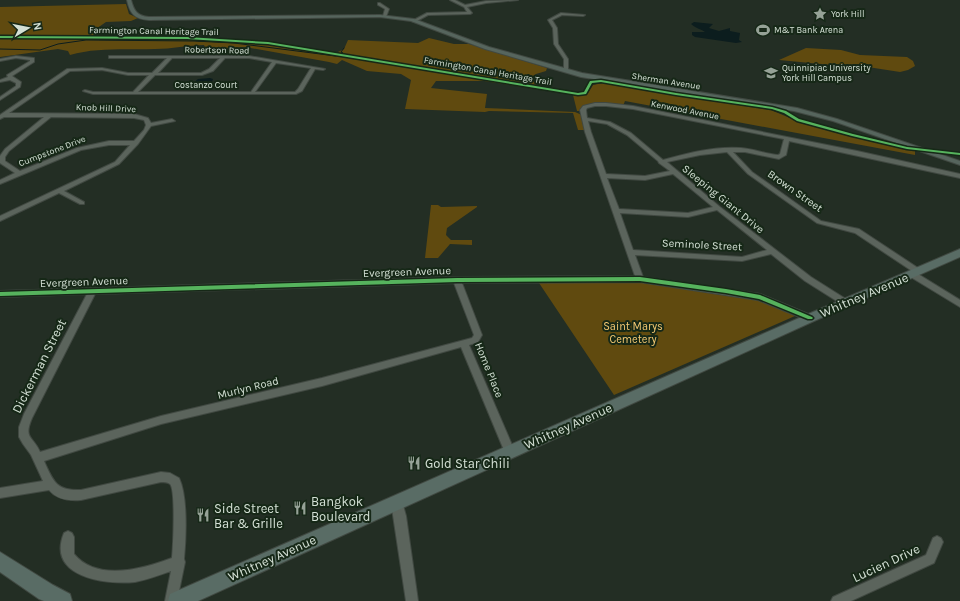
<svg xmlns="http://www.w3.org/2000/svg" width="960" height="601" font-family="Karla,sans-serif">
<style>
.green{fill:#604a0f}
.water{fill:#0c1d1e}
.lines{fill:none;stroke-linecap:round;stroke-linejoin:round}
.stream{stroke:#0c1d1e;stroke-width:1}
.minor-casing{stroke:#414942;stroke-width:2}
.major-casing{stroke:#414942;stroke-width:2}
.highway-casing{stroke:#414942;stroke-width:2}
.minor{fill:#5b645c;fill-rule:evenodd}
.major{fill:#56655d;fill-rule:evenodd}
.highway{fill:#596c65;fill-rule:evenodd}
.cycleway-casing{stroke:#162817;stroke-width:3}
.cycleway{fill:#56b35d;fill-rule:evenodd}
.labels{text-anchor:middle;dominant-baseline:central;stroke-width:4;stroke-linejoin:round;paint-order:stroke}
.far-poi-label{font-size:9px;fill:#d4e0d5;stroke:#162817;text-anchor:start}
.far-street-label{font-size:9px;fill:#d4e0d5;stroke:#162817}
.street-label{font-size:11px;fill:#d4e0d5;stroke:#162817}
.park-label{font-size:11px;fill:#f7cb74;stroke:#162817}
.near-street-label{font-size:13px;fill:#d4e0d5;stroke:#162817}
.near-poi-label{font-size:13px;fill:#d4e0d5;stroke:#162817;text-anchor:start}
</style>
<rect width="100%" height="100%" fill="#232e24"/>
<g class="green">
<path d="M 126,4 L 129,14 L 138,18 L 131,21 L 106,22 L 93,31 L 101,35 L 98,37 L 26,36 L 22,35 L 0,36 L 0,7 Z"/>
<path d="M 0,38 L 177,39 L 263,44 L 580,95 L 588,93 L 593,85 L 603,83 L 771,110 L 797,121 L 841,134 L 915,151 L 915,155 L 625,101 L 623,106 C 608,103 592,98 581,111 L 577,111 L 573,95 L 484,81 L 436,81 L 431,88 L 487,94 L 485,108 L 575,112 L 582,115 L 585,130 L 578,130 L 573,113 L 489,111 L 485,112 L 405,109 L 411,80 L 401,74 L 367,71 L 342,60 L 337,64 L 329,62 L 245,47 L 206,49 L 204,45 C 188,45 172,49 155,49 C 127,50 97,47 70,55 L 68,51 L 58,49 L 0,57 Z"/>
<path d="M 429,38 L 454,44 L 469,44 L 547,68 L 546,71 L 536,74 L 530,78 L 537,85 L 577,92 L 336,53 L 344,49 L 348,40 L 418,43 Z"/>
<path d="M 806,48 L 841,50 L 860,55 L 907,57 L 913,61 L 915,66 L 908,70 L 900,72 L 855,65 L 832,65 L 779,60 Z"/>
<path d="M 431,205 L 438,205 L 441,207 L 477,206 L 477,207 L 447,228 L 446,235 L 451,240 L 472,240 L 472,245 L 450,244 L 438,258 L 425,258 Z"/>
<path d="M 642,282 C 693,289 750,290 795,316 L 614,395 L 539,283 Z"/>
</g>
<g class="water">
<path d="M 694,22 L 713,24 L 709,28 L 719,31 L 730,28 L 730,31 L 740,33 L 739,40 L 742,42 L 736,43 L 695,37 L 692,35 L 692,32 L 705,32 C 701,29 695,28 691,24 Z"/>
<path d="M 210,78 L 213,79 L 211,84 L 202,86 L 191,85 L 198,79 Z"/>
</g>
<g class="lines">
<path class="stream" d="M 0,49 L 40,50 L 58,44 L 86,40 L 194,41 L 234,43 L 336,56 L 343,53 L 341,52 L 344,48"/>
<g class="minor-casing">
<g id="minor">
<path d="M 450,0 L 455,0 L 465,5 L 486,1 L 518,0 L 486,3 L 467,7 L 472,13 L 470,14 L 428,15 L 415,22 L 412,21 L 427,13 L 467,12 L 464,7 Z"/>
<path d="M 378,3 L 380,3 L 389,9 L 386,17 L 383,16 L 385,9 L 378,5 Z"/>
<path d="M 561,13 L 585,15 L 583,16 L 562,15 L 552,20 L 557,28 L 558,44 L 568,59 L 568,71 L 566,72 L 564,71 L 564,59 L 554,44 L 553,28 L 548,20 Z"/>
<path d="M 16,56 L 34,58 L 34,62 L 12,76 L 21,82 L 20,87 L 0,100 L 0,97 L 16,86 L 16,83 L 10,80 L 0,82 L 0,80 L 8,77 L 7,75 L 30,61 L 30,60 L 16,58 L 0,61 L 0,59 Z"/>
<path d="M 109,56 L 249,56 L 325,69 L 323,70 L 315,69 L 302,91 L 296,94 L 93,94 L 83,91 L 85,90 L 93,92 L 133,92 L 149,75 L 128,75 L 102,70 L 70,71 L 9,113 L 134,114 L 148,118 L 151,123 L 172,119 L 175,121 L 151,126 L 138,144 L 119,164 L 64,191 L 84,202 L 84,204 L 80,204 L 59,193 L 0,221 L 0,216 L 115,162 L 130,145 L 109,145 L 81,150 L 0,184 L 0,180 L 15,173 L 0,163 L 0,156 L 5,149 L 44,117 L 4,117 L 0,119 L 0,115 L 67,69 L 102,68 L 128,73 L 152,73 L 167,58 L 109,58 ZM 172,58 L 220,58 L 209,69 L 201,73 L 158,73 ZM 225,58 L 249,58 L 272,62 L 251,92 L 138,92 L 155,75 L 202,75 L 213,71 ZM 276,63 L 311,68 L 298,89 L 295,92 L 255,92 ZM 51,117 L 134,118 L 144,120 L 146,125 L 144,130 L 134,141 L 109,141 L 77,148 L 20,171 L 5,161 L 5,157 L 9,151 Z"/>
<path d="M 595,103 L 606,103 L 633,106 L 857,151 L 960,174 L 960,178 L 789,141 L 786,155 L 779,159 L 745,152 L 733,152 L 752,172 L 821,221 L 859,229 L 921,270 L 922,272 L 918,274 L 960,300 L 960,307 L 909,276 L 908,274 L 912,271 L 855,233 L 817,223 L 748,174 L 727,152 L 700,155 L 667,162 L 720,207 L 811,277 L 849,301 L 850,303 L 849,305 L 843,305 L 805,281 L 771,254 L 742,261 L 635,255 L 643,277 L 760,294 L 813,316 L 814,318 L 813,320 L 807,320 L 758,300 L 640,282 L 462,283 L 482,335 L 478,342 L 469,345 L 515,452 L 514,455 L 510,457 L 506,455 L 461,347 L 322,386 L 161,424 L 44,461 C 53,481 56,491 81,490 L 161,472 L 170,473 L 179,478 C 188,497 186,538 184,559 L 185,562 L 177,601 L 165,601 L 171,571 C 159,575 147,580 135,582 C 105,585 46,577 64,533 L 68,531 L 72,533 L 74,537 L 74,554 C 97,582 143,569 172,558 C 173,548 176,490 170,484 C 167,482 164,482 161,482 L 81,500 C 69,501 57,500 49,490 L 0,498 L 0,488 L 43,481 L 31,455 L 23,444 L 19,437 L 19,427 L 24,414 L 87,294 L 0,297 L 0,291 L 457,277 L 635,276 L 585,132 L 580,110 L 583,106 ZM 595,106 L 606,106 L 633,109 L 784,139 L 780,154 L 778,155 C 766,154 754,149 741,148 C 715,146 688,153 663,160 L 631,133 L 610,122 L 587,118 L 586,110 L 587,108 ZM 588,121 L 607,124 L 627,135 L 658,161 L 659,163 L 670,171 L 645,176 L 606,174 L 591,132 ZM 673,174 L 713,207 L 688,213 L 619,209 L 607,178 L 645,180 ZM 717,210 L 767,250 L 742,257 L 633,250 L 620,213 L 688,217 ZM 454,283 L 474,335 L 472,338 L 322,378 L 161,416 L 40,452 C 33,436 23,439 32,418 L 95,294 Z"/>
<path d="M 397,497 L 401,498 L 406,516 L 418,601 L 406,601 L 391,502 L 393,498 Z"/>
<path d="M 937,536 L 941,538 L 943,542 L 934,563 L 851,601 L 831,601 L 833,597 L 926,555 L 933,538 Z"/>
</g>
</g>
<g class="major-casing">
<path id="major" d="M 127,0 L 131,0 C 134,11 137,16 149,17 L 380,15 L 414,19 L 489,47 L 582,73 L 797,108 L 837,119 L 960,161 L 960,165 L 833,121 L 794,111 L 581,77 L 485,49 L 411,21 L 380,17 L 149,20 C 135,19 130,14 127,0 Z"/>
</g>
<g class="highway-casing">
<g id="highway">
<path d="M 960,249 L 960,257 L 814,321 L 198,601 L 168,601 L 170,594 L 806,315 Z"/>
<path d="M 0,552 L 53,585 L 70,594 L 72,601 L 44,601 L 39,599 L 0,572 Z"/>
</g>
</g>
<use href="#minor" class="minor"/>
<use href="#major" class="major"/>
<use href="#highway" class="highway"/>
<g class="cycleway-casing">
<g id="cycleway">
<path d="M 0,36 L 187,37 L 268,42 L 578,93 L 584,92 L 590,81 L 601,80 L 676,93 L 772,107 L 786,111 L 799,119 L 853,134 L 907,147 L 960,153 L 960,155 L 907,149 L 852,136 L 797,121 L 784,113 L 772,109 L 676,95 L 601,82 L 592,83 L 586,94 L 578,95 L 268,44 L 187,39 L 0,38 Z"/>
<path d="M 640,277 L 726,289 L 760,295 L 812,317 L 813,318 L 812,319 L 808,319 L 759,299 L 726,293 L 640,281 L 457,282 L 0,296 L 0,292 L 457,278 Z"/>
</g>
</g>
<use href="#cycleway" class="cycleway"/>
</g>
<defs>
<g id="sight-bare" transform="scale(1.08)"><path d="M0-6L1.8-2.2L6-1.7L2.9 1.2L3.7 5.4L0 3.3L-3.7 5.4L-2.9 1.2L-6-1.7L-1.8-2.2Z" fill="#96a297" stroke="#162817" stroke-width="2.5" paint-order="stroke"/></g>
<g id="stadium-bare" transform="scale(1.08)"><path d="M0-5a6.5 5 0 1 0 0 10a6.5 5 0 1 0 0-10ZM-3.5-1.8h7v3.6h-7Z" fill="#96a297" stroke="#162817" stroke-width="2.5" paint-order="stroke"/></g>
<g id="university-bare" transform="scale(1.08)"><path d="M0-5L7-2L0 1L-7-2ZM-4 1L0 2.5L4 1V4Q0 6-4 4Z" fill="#96a297" stroke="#162817" stroke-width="2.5" paint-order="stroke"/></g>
<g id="restaurant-bare" transform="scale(1.08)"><path d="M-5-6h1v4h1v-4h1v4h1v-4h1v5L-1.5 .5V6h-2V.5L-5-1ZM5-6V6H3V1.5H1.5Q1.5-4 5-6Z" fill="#96a297" stroke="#162817" stroke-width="2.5" paint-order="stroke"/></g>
</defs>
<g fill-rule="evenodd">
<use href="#sight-bare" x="820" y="14"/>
<use href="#stadium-bare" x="763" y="30"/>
<use href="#university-bare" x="771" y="73"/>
<use href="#restaurant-bare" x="414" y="463"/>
<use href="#restaurant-bare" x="300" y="508"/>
<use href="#restaurant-bare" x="203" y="515"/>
</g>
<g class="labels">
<g class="far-poi-label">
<text x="831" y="14">York Hill</text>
<text x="774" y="30">M&amp;T Bank Arena</text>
<text x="782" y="68">Quinnipiac University<tspan x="782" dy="10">York Hill Campus</tspan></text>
</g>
<g class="far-street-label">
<text transform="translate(154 31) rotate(1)">Farmington Canal Heritage Trail</text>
<text transform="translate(217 50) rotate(1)">Robertson Road</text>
<text transform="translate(488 71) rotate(10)">Farmington Canal Heritage Trail</text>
<text transform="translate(666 81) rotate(9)">Sherman Avenue</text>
<text x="206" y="85">Costanzo Court</text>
<text transform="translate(106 108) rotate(2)">Knob Hill Drive</text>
<text transform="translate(685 110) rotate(11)">Kenwood Avenue</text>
<text transform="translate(52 151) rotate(-21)">Cumpstone Drive</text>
</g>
<g class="street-label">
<text transform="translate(795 191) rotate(35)">Brown Street</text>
<text transform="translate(723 199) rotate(39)">Sleeping Giant Drive</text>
<text transform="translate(702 245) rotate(3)">Seminole Street</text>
<text transform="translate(407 272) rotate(-2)">Evergreen Avenue</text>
<text transform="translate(84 282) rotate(-2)">Evergreen Avenue</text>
<text transform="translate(489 370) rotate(68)">Home Place</text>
<text transform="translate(248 388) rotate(-14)">Murlyn Road</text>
</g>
<g class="park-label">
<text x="633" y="326">Saint Marys<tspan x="633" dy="13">Cemetery</tspan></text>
</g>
<g class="near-street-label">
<text transform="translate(864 295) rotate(-23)">Whitney Avenue</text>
<text transform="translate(39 366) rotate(-63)">Dickerman Street</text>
<text transform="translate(568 426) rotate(-24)">Whitney Avenue</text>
<text transform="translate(272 558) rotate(-24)">Whitney Avenue</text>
<text transform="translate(886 563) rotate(-25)">Lucien Drive</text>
</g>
<g class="near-poi-label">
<text x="425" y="463">Gold Star Chili</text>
<text x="311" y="501">Bangkok<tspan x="311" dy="15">Boulevard</tspan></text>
<text x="214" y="508">Side Street<tspan x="214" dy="15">Bar &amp; Grille</tspan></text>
</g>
</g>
<g transform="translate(28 28) rotate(80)" stroke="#162817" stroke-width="3" paint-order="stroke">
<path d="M0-3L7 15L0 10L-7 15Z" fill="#d4e0d5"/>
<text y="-6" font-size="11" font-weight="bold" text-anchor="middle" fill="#d4e0d5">N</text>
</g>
</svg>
